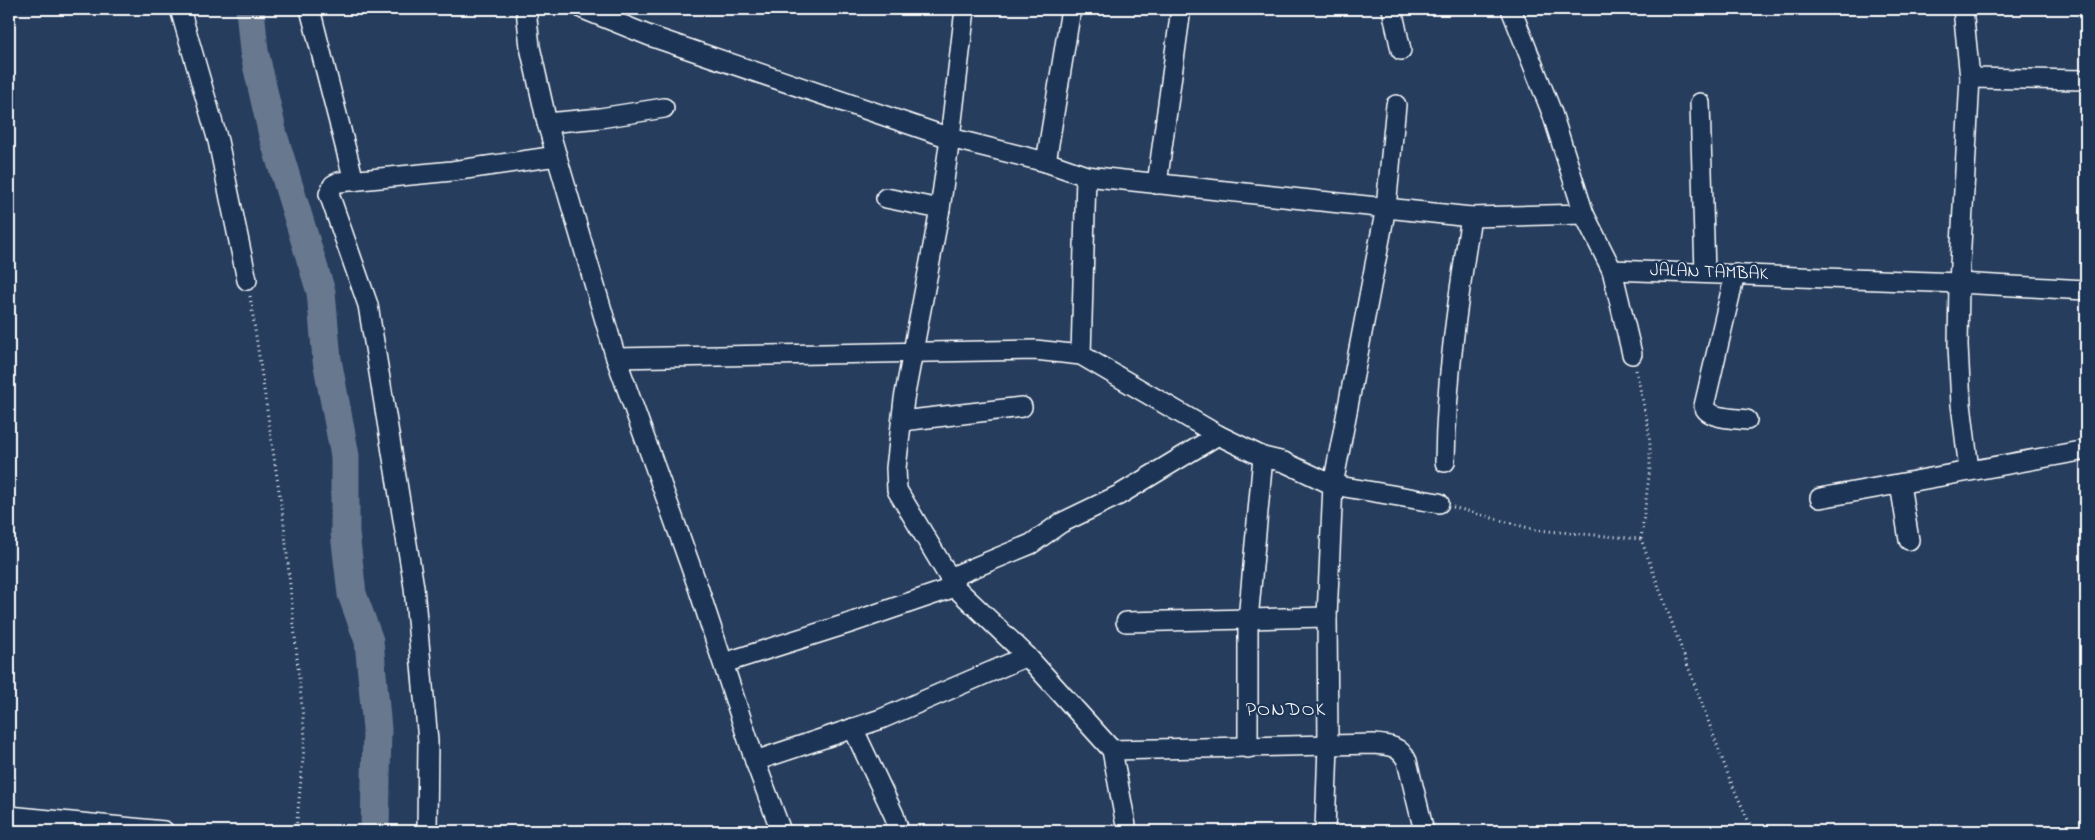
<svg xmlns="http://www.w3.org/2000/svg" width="2095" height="840" font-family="'Indie Flower',sans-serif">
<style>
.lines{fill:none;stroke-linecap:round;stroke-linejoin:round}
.river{stroke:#67788e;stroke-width:29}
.minor-casing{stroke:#fff;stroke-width:22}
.path{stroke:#fff;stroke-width:3;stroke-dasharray:1 4;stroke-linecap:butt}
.minor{stroke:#1d3557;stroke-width:19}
.labels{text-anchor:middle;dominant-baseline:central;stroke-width:4.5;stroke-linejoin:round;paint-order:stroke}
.street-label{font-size:18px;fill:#fff;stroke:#1d3557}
.quarter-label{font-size:20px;letter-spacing:1px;fill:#fff;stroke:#1d3557}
</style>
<rect width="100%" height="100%" fill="#263d5e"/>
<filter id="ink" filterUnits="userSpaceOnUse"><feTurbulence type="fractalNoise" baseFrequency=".02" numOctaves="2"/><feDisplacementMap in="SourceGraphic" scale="10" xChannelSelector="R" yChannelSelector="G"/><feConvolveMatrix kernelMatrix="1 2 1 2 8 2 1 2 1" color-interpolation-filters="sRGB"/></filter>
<g filter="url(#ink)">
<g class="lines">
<path class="river" d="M 250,9 L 254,51 L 273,135 L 321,292 L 327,360 L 345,456 L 345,533 L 352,594 L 369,641 L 377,729 L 375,831"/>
<g class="minor-casing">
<g id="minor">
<path d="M 180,9 L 218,141 L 247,280"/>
<path d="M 310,9 L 354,181"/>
<path d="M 526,9 L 530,47 L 547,123 L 616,358 L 698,587 L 755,761 L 781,831"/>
<path d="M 583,9 L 650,36 L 950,138 L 1046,162 L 1086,176 L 1471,217 L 1584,214"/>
<path d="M 965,9 L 950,138 L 940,209 L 904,399 L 896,468 L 897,490 L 955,587 L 1027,656 L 1112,750 L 1127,831"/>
<path d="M 1392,9 L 1401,50"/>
<path d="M 1511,9 L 1552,113 L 1584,214 L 1612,270 L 1959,283 L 2086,290"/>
<path d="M 1963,9 L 1970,78 L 1959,283 L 1958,346 L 1961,404 L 1969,470"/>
<path d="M 1970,78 L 2086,80"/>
<path d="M 1700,103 L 1705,273"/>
<path d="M 547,123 L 600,118 L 664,108"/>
<path d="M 1046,162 L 1071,9"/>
<path d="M 1157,184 L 1181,9"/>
<path d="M 886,198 L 940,209"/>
<path d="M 1612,270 L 1632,354"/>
<path d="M 1735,274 L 1704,406 C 1708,419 1735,418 1747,420"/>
<path d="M 1081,355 L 1086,176"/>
<path d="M 616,358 L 1035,350 L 1081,355 L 1218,435 L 1263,457 L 1284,462 L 1333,485 L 1439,503"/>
<path d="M 902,421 L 1022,407"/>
<path d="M 1445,462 C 1446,379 1458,298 1471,217"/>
<path d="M 1900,484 L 1909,540"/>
<path d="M 1820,498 L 2086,450"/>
<path d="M 949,578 L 1031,544 L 1061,523 L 1119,495 L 1218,435"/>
<path d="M 1126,622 L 1327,617"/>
<path d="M 724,663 L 850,623 L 955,587"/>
<path d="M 853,728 L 894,815 L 899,831"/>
<path d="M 1248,748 L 1248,620 L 1263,457"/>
<path d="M 1112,750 L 1373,744 C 1389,745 1400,746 1407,761 L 1424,831"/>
<path d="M 755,761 L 881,719 L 1027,656"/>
<path d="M 9,816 L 164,831"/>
<path d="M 427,831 L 428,741 L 414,587 L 368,305 L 329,194 L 333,185 L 339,182 L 452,171 L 557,156"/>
<path d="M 1325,831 L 1328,745 L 1327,617 L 1333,485 L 1386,207 L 1396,105"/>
</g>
</g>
<g class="path">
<path d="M 250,296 L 284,524 L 305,738 L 296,831"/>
<path d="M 1636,370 L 1648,425 L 1650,445 L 1650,468 L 1641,539 L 1730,780 L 1753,831"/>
<path d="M 1453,507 L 1536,530 L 1641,539"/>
</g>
<use href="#minor" class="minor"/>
</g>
</g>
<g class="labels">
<g class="street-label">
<text transform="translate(1709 273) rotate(2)">JALAN TAMBAK</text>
</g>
<g class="quarter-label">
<text x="1286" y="710">PONDOK</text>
</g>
</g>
<rect width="2095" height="840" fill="none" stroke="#1d3557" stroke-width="30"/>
<rect x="15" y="15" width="2065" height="810" fill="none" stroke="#fff" stroke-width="2" filter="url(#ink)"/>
</svg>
